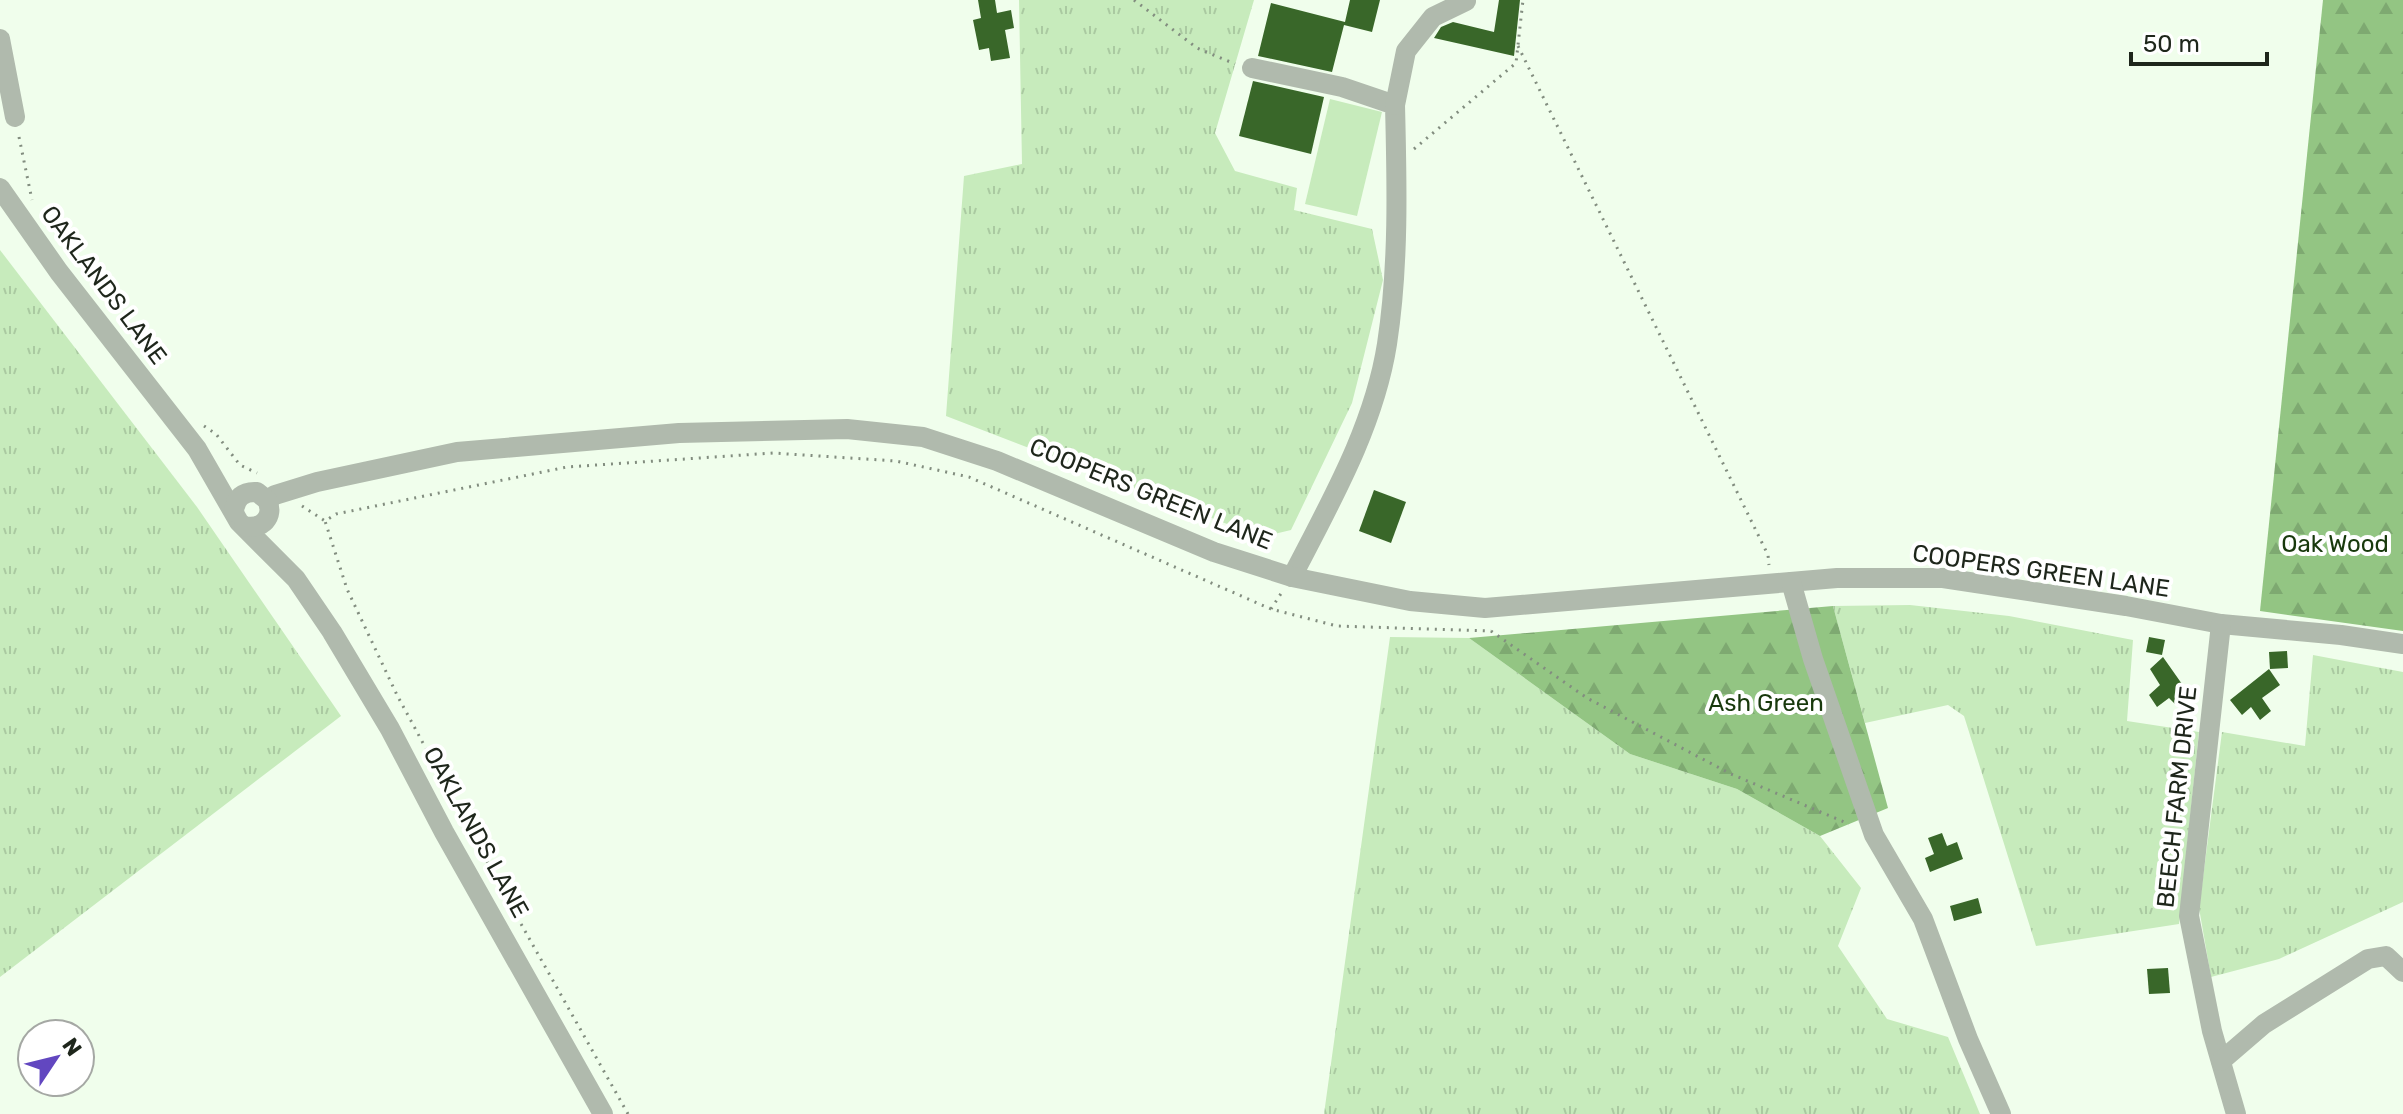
<svg xmlns="http://www.w3.org/2000/svg" width="2403" height="1114" font-family="Rubik,sans-serif">
<style>
.grass{fill:url(#grass-tufts)}
.forest{fill:url(#forest-firs)}
.garden{fill:#c7ebbc}
.building{fill:#396729}
.lines{fill:none;stroke-linecap:round;stroke-linejoin:round}
.path{stroke:#828d7f;stroke-width:3;stroke-dasharray:2 6;stroke-linecap:butt}
.minor{stroke:#b0baad;stroke-width:20}
.labels{text-anchor:middle;dominant-baseline:central;stroke-width:8;stroke-linejoin:round;paint-order:stroke}
.street-label{font-size:24px;fill:#1e261b;stroke:#fff}
.park-label{font-size:24px;fill:#18390c;stroke:#fff}
</style>
<defs>
<pattern id="grass-tufts" width="24" height="20" patternUnits="userSpaceOnUse" patternTransform="scale(2)"><rect width="24" height="20" fill="#c7ebbc"/><path d="M3 7l-1-3M5 7V3M7 7l1-3M15 17l-1-3M17 17v-4M19 17l1-3" fill="none" stroke="#aac9a1"/></pattern>
<pattern id="forest-firs" width="22" height="20" patternUnits="userSpaceOnUse" patternTransform="scale(2)"><rect width="22" height="20" fill="#93c583"/><path d="M5 1l3.5 6h-7zM16 11l3.5 6h-7z" fill="#7ea971"/></pattern>
</defs>
<rect width="100%" height="100%" fill="#f0feec"/>
<g class="grass">
<path d="M 1019,0 L 1254,0 L 1215,133 L 1235,171 L 1297,188 L 1294,210 L 1372,229 L 1383,280 L 1352,403 L 1291,530 L 1261,537 L 946,416 L 964,176 L 1022,164 Z"/>
<path d="M 0,250 L 197,507 L 341,716 L 0,977 Z"/>
<path d="M 1910,605 L 2009,616 L 2133,640 L 2127,721 L 2199,732 L 2179,924 L 2036,946 L 1964,716 L 1948,705 L 1865,723 L 1833,606 Z"/>
<path d="M 1390,637 L 1469,638 L 1630,754 L 1737,789 L 1820,836 L 1861,888 L 1838,946 L 1887,1019 L 1948,1037 L 1980,1114 L 1324,1114 Z"/>
<path d="M 2313,655 L 2403,672 L 2403,902 L 2279,959 L 2211,977 L 2199,908 L 2222,732 L 2305,746 Z"/>
</g>
<g class="forest">
<path d="M 2323,0 L 2403,0 L 2403,631 L 2260,611 Z"/>
<path d="M 1833,606 L 1888,808 L 1820,836 L 1737,789 L 1630,754 L 1469,638 Z"/>
</g>
<path class="garden" d="M 1330,99 L 1382,112 L 1357,216 L 1305,204 Z"/>
<g class="building">
<path d="M 978,0 L 995,0 L 997,13 L 1011,10 L 1014,28 L 1005,30 L 1010,58 L 991,61 L 989,48 L 979,50 L 973,20 L 981,18 Z"/>
<path d="M 1350,0 L 1380,0 L 1372,32 L 1344,25 L 1332,72 L 1258,56 L 1271,3 L 1345,22 Z"/>
<path d="M 1499,0 L 1520,0 L 1514,56 L 1434,38 L 1441,27 L 1453,22 L 1494,32 Z"/>
<path d="M 1253,81 L 1324,97 L 1311,154 L 1239,136 Z"/>
<path d="M 1374,490 L 1406,502 L 1391,543 L 1359,531 Z"/>
<path d="M 2149,637 L 2165,640 L 2162,655 L 2146,652 Z"/>
<path d="M 2287,651 L 2288,668 L 2270,669 L 2269,652 Z"/>
<path d="M 2163,657 L 2189,694 L 2176,705 L 2169,698 L 2157,707 L 2149,695 L 2160,685 L 2150,669 Z"/>
<path d="M 2269,669 L 2280,685 L 2262,698 L 2271,711 L 2260,720 L 2251,707 L 2242,715 L 2230,700 Z"/>
<path d="M 1942,833 L 1947,846 L 1957,842 L 1963,859 L 1930,872 L 1925,858 L 1934,854 L 1928,838 Z"/>
<path d="M 1978,898 L 1982,913 L 1954,921 L 1950,906 Z"/>
<path d="M 2168,968 L 2170,993 L 2149,994 L 2147,969 Z"/>
</g>
<g class="lines">
<g class="path">
<path d="M 1134,0 L 1197,48 L 1235,64"/>
<path d="M 1518,46 L 1768,555 L 1769,565"/>
<path d="M 19,137 L 32,200"/>
<path d="M 1414,149 L 1516,63 L 1523,0"/>
<path d="M 204,426 L 216,434 L 240,465 L 257,473"/>
<path d="M 302,506 L 325,521"/>
<path d="M 1271,609 L 1282,592"/>
<path d="M 1491,631 L 1587,698 L 1731,774 L 1849,824"/>
<path d="M 628,1114 L 516,915 L 397,695 L 347,589 L 325,521 L 336,514 L 567,467 L 773,453 L 896,461 L 969,477 L 1271,609 L 1337,626 L 1491,631"/>
</g>
<g class="minor">
<path d="M 0,39 L 15,117"/>
<path d="M 1252,68 L 1342,87 L 1395,105 C 1397,184 1399,266 1387,344 C 1374,427 1330,503 1292,577"/>
<path d="M 1395,105 L 1406,51 L 1433,17 L 1466,1"/>
<path d="M 0,188 L 59,272 L 197,449 L 239,522 L 296,579 L 332,632 L 390,729 L 444,832 L 603,1114"/>
<path d="M 267,500 L 275,495 L 317,482 L 457,452 L 679,433 L 847,429 L 923,437 L 997,461 L 1214,552 L 1292,577 L 1410,601 L 1485,608 L 1837,578 L 1943,578 L 2126,606 L 2221,624 L 2341,635 L 2403,644"/>
<path d="M 234,512 C 235,498 243,491 257,492 L 267,500 C 275,517 262,530 244,526"/>
<path d="M 1791,582 L 1813,659 L 1874,835 L 1923,919 L 1968,1039 L 2001,1114"/>
<path d="M 2221,624 L 2189,916 L 2212,1031 L 2236,1114"/>
<path d="M 2221,1061 L 2264,1024 L 2368,959 L 2386,956 L 2403,972"/>
</g>
</g>
<g class="labels">
<g class="street-label">
<text transform="translate(104 285) rotate(53)">OAKLANDS LANE</text>
<text transform="translate(1151 494) rotate(22)">COOPERS GREEN LANE</text>
<text transform="translate(2041 571) rotate(8)">COOPERS GREEN LANE</text>
<text transform="translate(2177 797) rotate(-84)">BEECH FARM DRIVE</text>
<text transform="translate(476 832) rotate(61)">OAKLANDS LANE</text>
</g>
<g class="park-label">
<text x="2335" y="544">Oak Wood</text>
<text x="1766" y="703">Ash Green</text>
</g>
</g>
<g transform="translate(56 1058) rotate(55)"><circle r="38" fill="#ffffff" stroke="#a5a8a4" stroke-width="2"/>
<path d="M0-6L14 30L0 20L-14 30Z" fill="#6247c0"/>
<text y="-12" font-size="22" font-weight="bold" text-anchor="middle" fill="#1e261b">N</text>
</g>
<path d="M2131 52v12h136v-12" fill="none" stroke="#1e261b" stroke-width="4"/>
<text x="2143" y="52" font-size="24" fill="#1e261b" stroke="#ffffff" stroke-width="6" paint-order="stroke">50 m</text>
</svg>
